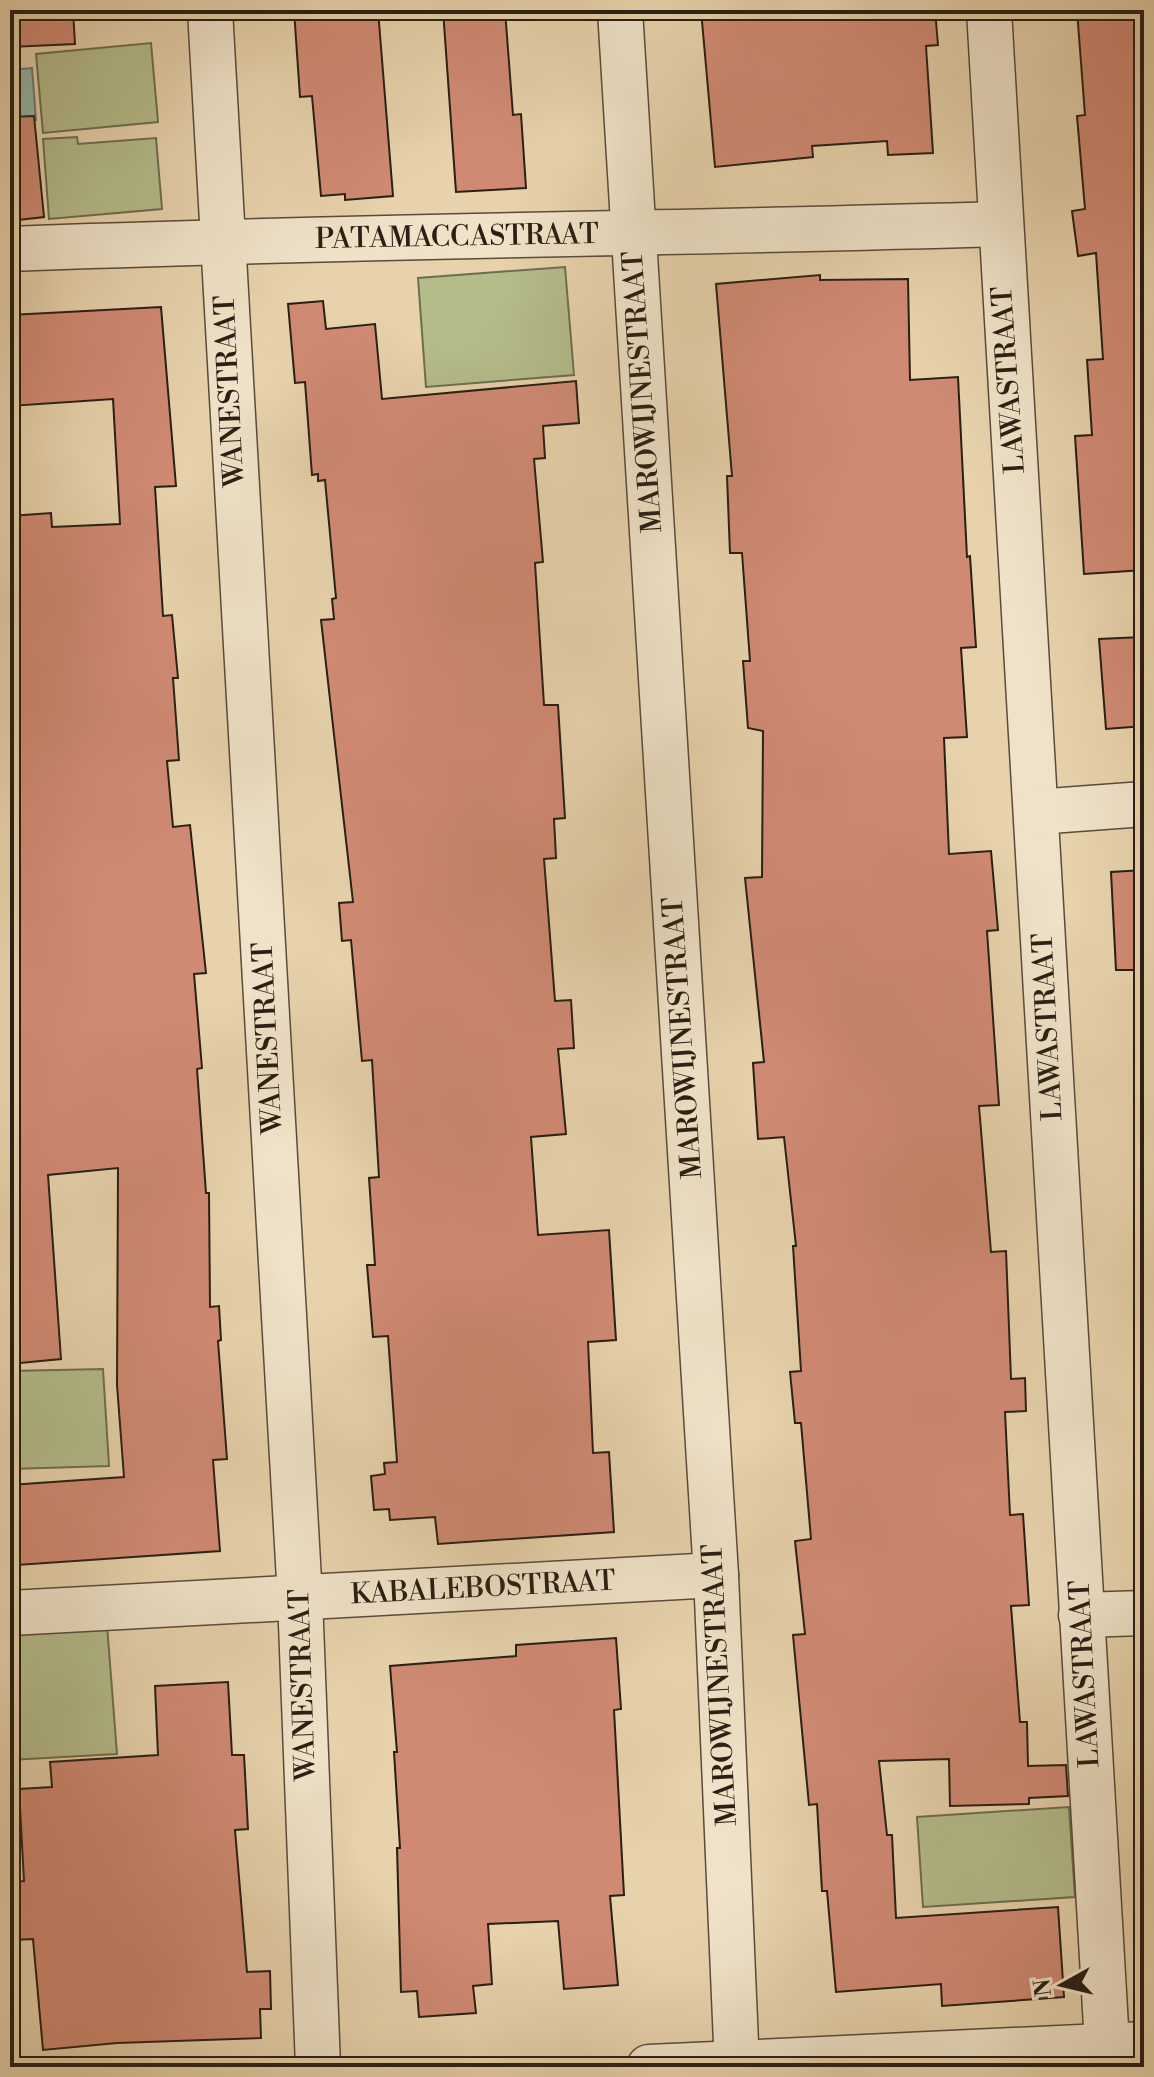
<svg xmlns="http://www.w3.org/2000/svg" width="1154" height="2077" font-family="'Libre Bodoni',serif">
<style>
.green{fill:#b4bc8a;stroke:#6e6e4f;stroke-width:2}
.water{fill:#97b7ab;stroke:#6b7a6f;stroke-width:2}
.building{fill:#d08a73;stroke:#291f14;stroke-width:2}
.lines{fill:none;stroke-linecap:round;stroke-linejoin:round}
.street-casing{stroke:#584c3a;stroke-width:47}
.street{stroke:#efe2c8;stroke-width:44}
.labels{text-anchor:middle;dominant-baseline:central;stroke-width:6;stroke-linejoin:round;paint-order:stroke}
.street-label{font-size:28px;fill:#291f14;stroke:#efe2c8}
</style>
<rect width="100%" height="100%" fill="#e7d2ab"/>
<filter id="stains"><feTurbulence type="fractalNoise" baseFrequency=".0025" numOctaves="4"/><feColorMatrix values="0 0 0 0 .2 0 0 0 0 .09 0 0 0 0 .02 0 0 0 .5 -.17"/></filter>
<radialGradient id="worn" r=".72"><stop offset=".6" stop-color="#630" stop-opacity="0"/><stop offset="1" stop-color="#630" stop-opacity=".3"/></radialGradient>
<g class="green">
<path d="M 151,43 L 158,122 L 43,133 L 36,54 Z"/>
<path d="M 77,137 L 78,144 L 156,138 L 162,209 L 49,219 L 43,139 Z"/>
<path d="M 565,267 L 574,375 L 426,387 L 418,278 Z"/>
<path d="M 103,1369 L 109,1466 L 10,1469 L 10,1371 Z"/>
<path d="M 107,1625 L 117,1754 L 10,1760 L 10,1629 Z"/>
<path d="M 1069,1807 L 1075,1897 L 923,1907 L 917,1817 Z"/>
</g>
<path class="water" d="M 32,68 L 36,120 L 10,122 L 10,70 Z"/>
<g class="building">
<path d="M 10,10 L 73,10 L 75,44 L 10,47 Z"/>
<path d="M 294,10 L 378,10 L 393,196 L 345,200 L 345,194 L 321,196 L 312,96 L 300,97 Z"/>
<path d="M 443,10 L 505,10 L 513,115 L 521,114 L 526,188 L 456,192 Z"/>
<path d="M 701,10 L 935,10 L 938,45 L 926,46 L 933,153 L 888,155 L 887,141 L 812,146 L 813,157 L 715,167 Z"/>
<path d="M 1077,10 L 1144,10 L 1144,101 L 1136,102 L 1144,203 L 1144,570 L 1084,574 L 1075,436 L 1092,435 L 1087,360 L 1103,359 L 1096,253 L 1078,256 L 1072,211 L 1085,209 L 1077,116 L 1085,115 Z"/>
<path d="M 34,116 L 44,217 L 10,221 L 10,117 Z"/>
<path d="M 820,275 L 820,280 L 908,279 L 910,380 L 958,377 L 967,557 L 970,556 L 976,647 L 961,648 L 967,737 L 944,738 L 949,854 L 991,851 L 998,930 L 987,931 L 999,1105 L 979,1106 L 991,1252 L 1006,1251 L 1011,1379 L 1025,1378 L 1026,1411 L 1005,1412 L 1010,1515 L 1023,1514 L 1029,1605 L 1011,1606 L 1020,1722 L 1027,1722 L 1028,1766 L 1066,1765 L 1068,1796 L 1029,1798 L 1029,1804 L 950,1806 L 949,1759 L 879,1761 L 887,1835 L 892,1835 L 896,1918 L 1058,1907 L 1064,1997 L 942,2006 L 941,1984 L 836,1992 L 827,1891 L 822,1891 L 817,1804 L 809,1805 L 793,1635 L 805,1634 L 795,1541 L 811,1539 L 801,1423 L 795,1423 L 790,1372 L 801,1371 L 793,1246 L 796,1246 L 784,1137 L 758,1139 L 753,1063 L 764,1062 L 745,878 L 762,877 L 763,731 L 748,728 L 743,661 L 750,661 L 742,553 L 730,553 L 727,476 L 732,476 L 716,284 Z"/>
<path d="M 323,301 L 326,329 L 375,324 L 382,399 L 576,381 L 579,423 L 543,426 L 545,458 L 534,459 L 543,562 L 535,563 L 544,705 L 558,705 L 565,818 L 554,819 L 556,858 L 544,859 L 555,1001 L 571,1000 L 574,1048 L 558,1049 L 566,1134 L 531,1137 L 538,1235 L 609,1230 L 616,1340 L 588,1342 L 593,1453 L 609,1452 L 614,1532 L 438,1544 L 435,1517 L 390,1520 L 389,1509 L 374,1510 L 371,1476 L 385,1474 L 384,1463 L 397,1462 L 388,1336 L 373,1337 L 367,1265 L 375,1265 L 369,1178 L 379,1177 L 372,1060 L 362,1061 L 351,940 L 342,941 L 339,903 L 353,902 L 321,620 L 334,619 L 332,599 L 336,598 L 325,480 L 318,481 L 318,474 L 312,475 L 305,382 L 295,383 L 288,304 Z"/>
<path d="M 161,307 L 176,486 L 155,487 L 163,616 L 172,615 L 178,678 L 173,678 L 179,760 L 167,761 L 173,827 L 190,825 L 206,973 L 194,974 L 202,1068 L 197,1069 L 206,1193 L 209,1193 L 210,1307 L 219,1306 L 221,1340 L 218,1341 L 227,1459 L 213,1460 L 220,1551 L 17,1565 L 16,1546 L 10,1546 L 10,1485 L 124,1477 L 117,1385 L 118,1168 L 48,1175 L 61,1359 L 10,1364 L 10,516 L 51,513 L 52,527 L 120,524 L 113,399 L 10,406 L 10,315 Z"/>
<path d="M 1142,637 L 1144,726 L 1106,729 L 1099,639 Z"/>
<path d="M 1144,870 L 1144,970 L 1116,970 L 1111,872 Z"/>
<path d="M 616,1638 L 621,1709 L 614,1710 L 624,1895 L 610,1896 L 618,1985 L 564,1989 L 558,1921 L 488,1924 L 492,1984 L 473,1986 L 476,2013 L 419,2017 L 417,1991 L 401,1992 L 397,1848 L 400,1848 L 394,1752 L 397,1752 L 390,1666 L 516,1656 L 516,1645 Z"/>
<path d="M 228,1682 L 232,1755 L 244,1755 L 248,1829 L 235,1830 L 247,1972 L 270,1971 L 271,2009 L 260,2009 L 261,2038 L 117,2043 L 43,2050 L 33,1939 L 13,1940 L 10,1903 L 10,1882 L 24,1881 L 19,1789 L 52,1787 L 50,1762 L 158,1755 L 155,1686 Z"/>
</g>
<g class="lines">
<g class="street-casing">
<g id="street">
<path d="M 210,10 L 300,1598 L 318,2067"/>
<path d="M 620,10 L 716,1575 L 737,2067"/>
<path d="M 989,10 L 1107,2044"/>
<path d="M 10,249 C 340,236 670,234 999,224"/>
<path d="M 1036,812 L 1144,804"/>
<path d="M 10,1613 L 716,1575"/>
<path d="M 1081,1615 L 1144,1613"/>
<path d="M 649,2067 L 1144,2044"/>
</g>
</g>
<use href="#street" class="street"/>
</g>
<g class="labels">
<g class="street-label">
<text transform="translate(457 237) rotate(-1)">PATAMACCASTRAAT</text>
<text transform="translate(1009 380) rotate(-94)">LAWASTRAAT</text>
<text transform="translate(230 391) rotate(-93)">WANESTRAAT</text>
<text transform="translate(643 392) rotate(-94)">MAROWIJNESTRAAT</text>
<text transform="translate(1048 1027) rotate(-93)">LAWASTRAAT</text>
<text transform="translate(268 1038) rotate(-93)">WANESTRAAT</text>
<text transform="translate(683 1038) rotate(-94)">MAROWIJNESTRAAT</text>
<text transform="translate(483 1588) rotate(-3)">KABALEBOSTRAAT</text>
<text transform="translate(1085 1674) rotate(-93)">LAWASTRAAT</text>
<text transform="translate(303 1685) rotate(-92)">WANESTRAAT</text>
<text transform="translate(720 1685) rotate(-93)">MAROWIJNESTRAAT</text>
</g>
</g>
<rect width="1154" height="2077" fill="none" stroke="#e7d2ab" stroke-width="40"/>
<rect x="12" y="12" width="1130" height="2053" fill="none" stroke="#291f14" stroke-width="4"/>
<rect x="20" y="20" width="1114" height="2037" fill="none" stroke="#291f14" stroke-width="2"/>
<g transform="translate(1062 1985) rotate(262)" stroke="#efe2c8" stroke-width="6" paint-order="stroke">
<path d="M0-6L14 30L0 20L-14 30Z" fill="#291f14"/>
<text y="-12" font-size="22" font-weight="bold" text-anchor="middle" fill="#291f14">N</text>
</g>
<rect width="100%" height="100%" filter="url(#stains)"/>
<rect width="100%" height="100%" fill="url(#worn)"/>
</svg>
